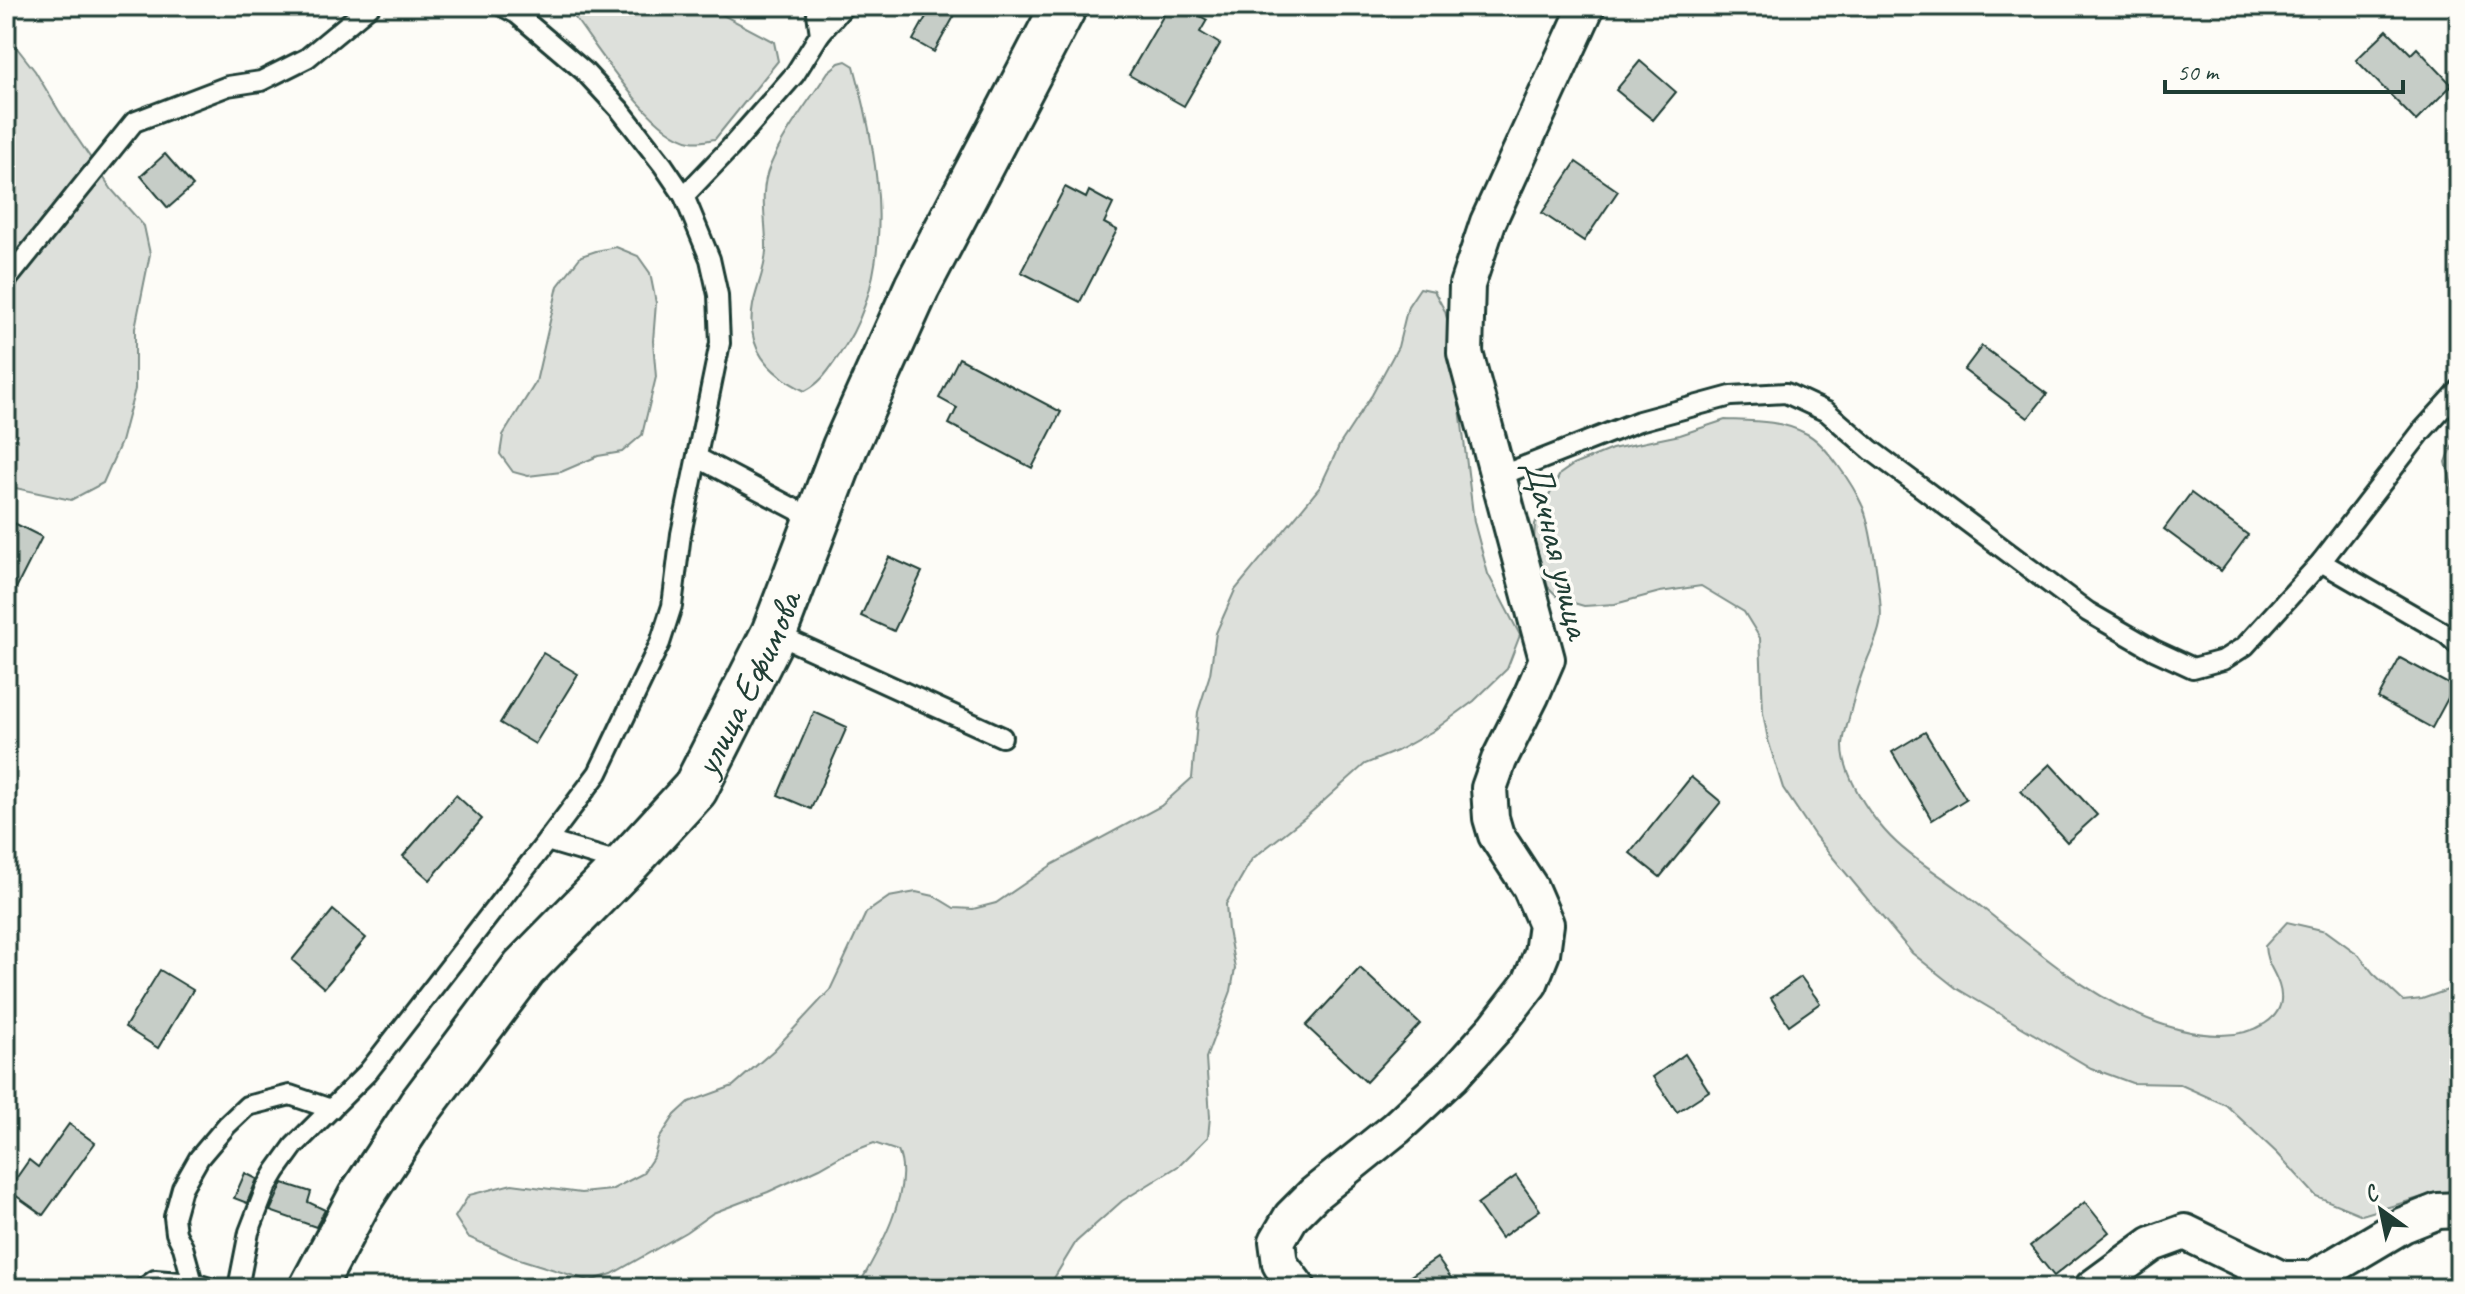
<svg xmlns="http://www.w3.org/2000/svg" width="2465" height="1294" font-family="Caveat,sans-serif">
<style>
.green{fill:#dde0db;stroke:#7e8e88;stroke-width:2}
.building{fill:#c6cdc7;stroke:#1f3d34;stroke-width:2}
.lines{fill:none;stroke-linecap:round;stroke-linejoin:round}
.lane-casing{stroke:#1f3d34;stroke-width:24}
.street-casing{stroke:#1f3d34;stroke-width:40}
.primary-casing{stroke:#1f3d34;stroke-width:50}
.lane{stroke:#fdfcf7;stroke-width:18}
.street{stroke:#fdfcf7;stroke-width:34}
.primary{stroke:#fdfcf7;stroke-width:44}
.labels{text-anchor:middle;dominant-baseline:central;stroke-width:7;stroke-linejoin:round;paint-order:stroke}
.street-label{font-size:38px;fill:#1f3d34;stroke:#fdfcf7}
</style>
<rect width="100%" height="100%" fill="#fdfcf7"/>
<filter id="ink" filterUnits="userSpaceOnUse"><feTurbulence type="fractalNoise" baseFrequency=".0125" numOctaves="2"/><feDisplacementMap in="SourceGraphic" scale="16" xChannelSelector="R" yChannelSelector="G"/><feConvolveMatrix kernelMatrix="1 2 1 2 8 2 1 2 1" color-interpolation-filters="sRGB"/></filter>
<g filter="url(#ink)">
<g class="green">
<path d="M 566,6 L 706,6 L 774,42 L 778,61 L 715,139 C 708,140 698,143 691,141 C 648,133 594,41 566,6 Z"/>
<path d="M 6,34 L 35,71 L 59,111 L 112,190 L 144,226 L 150,254 L 135,328 L 135,389 L 121,442 L 103,483 L 71,500 L 6,486 Z"/>
<path d="M 846,61 L 854,66 C 880,161 899,271 838,357 C 828,371 821,383 805,391 C 768,373 745,348 753,305 C 757,286 765,270 766,251 C 767,222 758,194 770,166 C 784,132 808,103 828,72 L 839,63 Z"/>
<path d="M 616,247 L 638,256 L 650,273 L 656,303 L 653,341 L 656,377 L 642,435 L 622,452 L 598,456 L 561,472 L 528,476 L 513,472 L 500,454 L 503,435 L 536,382 L 558,286 L 581,256 L 596,251 Z"/>
<path d="M 1420,288 L 1434,291 L 1445,311 L 1451,335 L 1474,522 L 1488,574 L 1520,635 L 1507,669 L 1474,701 L 1433,731 L 1397,751 L 1365,764 L 1308,815 L 1252,859 L 1226,904 L 1228,930 L 1235,968 L 1231,991 L 1206,1058 L 1210,1117 L 1208,1137 L 1180,1165 L 1122,1201 L 1076,1242 L 1048,1288 L 857,1288 C 877,1254 915,1189 898,1151 L 874,1143 L 843,1155 L 820,1168 L 768,1192 L 713,1213 L 686,1232 L 612,1274 L 590,1281 L 513,1257 L 468,1237 L 455,1217 L 469,1195 L 512,1184 L 581,1193 L 611,1190 L 642,1174 L 654,1156 L 659,1139 L 675,1115 L 689,1102 L 733,1086 L 774,1050 L 830,990 L 866,913 L 889,897 L 916,892 L 934,896 L 954,908 L 973,909 L 996,903 L 1053,864 L 1161,806 L 1192,778 L 1198,712 L 1210,674 L 1216,633 L 1235,590 L 1320,487 L 1340,444 L 1372,395 L 1398,347 L 1408,306 Z"/>
<path d="M 1725,420 C 1753,421 1781,420 1807,434 C 1826,444 1853,485 1862,505 C 1870,520 1884,608 1880,624 C 1878,636 1872,648 1868,658 C 1859,679 1853,700 1848,722 C 1846,729 1843,738 1843,746 C 1843,774 1867,811 1885,831 C 1907,856 1935,871 1961,891 C 2015,932 2071,985 2134,1013 C 2162,1026 2191,1035 2221,1035 C 2249,1035 2291,1021 2279,985 C 2274,969 2266,964 2265,946 L 2287,922 L 2326,931 L 2359,955 L 2373,973 L 2403,1001 L 2422,999 L 2459,986 L 2459,1194 L 2439,1192 L 2362,1215 L 2316,1196 L 2278,1154 L 2226,1105 L 2179,1084 L 2132,1083 L 2091,1068 L 1956,988 L 1912,953 L 1815,836 L 1783,788 L 1768,740 L 1763,713 L 1760,638 L 1744,612 L 1701,586 L 1660,592 L 1615,604 L 1584,606 L 1560,599 L 1548,587 L 1534,540 L 1535,524 L 1560,474 L 1573,465 L 1612,449 L 1680,435 Z"/>
<path d="M 2459,430 L 2459,580 L 2456,503 L 2446,462 Z"/>
</g>
<g class="building">
<path d="M 932,6 L 960,6 L 934,52 L 913,40 Z"/>
<path d="M 1169,6 L 1182,6 L 1207,20 L 1200,32 L 1220,44 L 1184,106 L 1129,75 Z"/>
<path d="M 2387,30 L 2411,54 L 2417,48 L 2452,85 L 2416,121 L 2356,60 Z"/>
<path d="M 1640,61 L 1676,92 L 1653,120 L 1616,90 Z"/>
<path d="M 165,154 L 193,186 L 168,208 L 141,176 Z"/>
<path d="M 1576,162 L 1618,191 L 1584,241 L 1542,213 Z"/>
<path d="M 1065,187 L 1086,198 L 1089,191 L 1113,204 L 1104,223 L 1117,230 L 1080,302 L 1021,272 Z"/>
<path d="M 1982,346 L 2047,394 L 2028,418 L 1964,370 Z"/>
<path d="M 959,358 L 1061,412 L 1032,468 L 949,424 L 957,408 L 939,398 Z"/>
<path d="M 2191,493 L 2248,535 L 2221,571 L 2164,529 Z"/>
<path d="M 6,519 L 42,537 L 6,608 Z"/>
<path d="M 889,557 L 922,572 L 894,631 L 861,616 Z"/>
<path d="M 543,653 L 578,674 L 535,744 L 500,723 Z"/>
<path d="M 2400,658 L 2454,687 L 2432,728 L 2378,698 Z"/>
<path d="M 814,712 L 847,727 L 811,809 L 778,795 Z"/>
<path d="M 1925,732 L 1966,799 L 1932,820 L 1892,752 Z"/>
<path d="M 2050,764 L 2097,815 L 2067,842 L 2021,791 Z"/>
<path d="M 1691,777 L 1721,802 L 1660,877 L 1630,853 Z"/>
<path d="M 456,795 L 482,819 L 430,880 L 403,856 Z"/>
<path d="M 333,910 L 366,938 L 324,988 L 292,960 Z"/>
<path d="M 1360,968 L 1420,1024 L 1366,1082 L 1306,1026 Z"/>
<path d="M 160,970 L 193,990 L 158,1048 L 125,1027 Z"/>
<path d="M 1801,977 L 1820,1003 L 1789,1025 L 1771,998 Z"/>
<path d="M 1685,1054 L 1709,1091 L 1677,1112 L 1653,1077 Z"/>
<path d="M 69,1124 L 95,1143 L 43,1215 L 8,1190 L 29,1160 L 38,1167 Z"/>
<path d="M 245,1173 L 257,1179 L 247,1203 L 234,1198 Z"/>
<path d="M 1516,1176 L 1540,1210 L 1501,1238 L 1477,1204 Z"/>
<path d="M 283,1183 L 311,1192 L 308,1202 L 325,1210 L 316,1227 L 270,1211 Z"/>
<path d="M 2085,1202 L 2109,1232 L 2054,1276 L 2030,1246 Z"/>
<path d="M 1437,1258 L 1458,1288 L 1393,1288 Z"/>
</g>
<g class="lines">
<g class="lane-casing">
<g id="lane">
<path d="M 502,6 L 517,14 L 584,71 L 620,110 L 663,165 L 684,196 L 710,259 L 718,295 L 720,343 L 681,534 L 672,606 L 660,643 L 598,773 L 547,841"/>
<path d="M 820,34 L 844,6"/>
<path d="M 684,196 L 730,148 L 795,74 L 820,34 L 816,6"/>
<path d="M 6,281 L 134,122 L 228,86 L 261,81 L 307,58 L 370,6"/>
<path d="M 698,458 L 816,520"/>
<path d="M 1497,477 L 1639,421 L 1731,396 L 1786,393 L 1827,412 L 1871,450 L 2088,612 L 2154,650 L 2193,668 L 2223,660 L 2245,646 L 2321,562 L 2422,431 L 2459,390"/>
<path d="M 2321,562 L 2446,634 L 2459,646"/>
<path d="M 774,633 L 1002,737"/>
<path d="M 193,1283 L 183,1247 L 176,1233 L 174,1217 L 182,1188 L 199,1158 L 227,1125 L 247,1106 L 290,1095 L 331,1109"/>
<path d="M 144,1288 L 155,1280 L 193,1283 L 210,1288"/>
<path d="M 238,1288 L 249,1232 L 266,1188 L 276,1171 L 294,1146 L 368,1072 L 547,841 L 625,864"/>
</g>
</g>
<g class="street-casing">
<g id="street">
<path d="M 1298,1288 L 1280,1264 L 1277,1241 L 1291,1217 L 1314,1194 L 1396,1128 L 1453,1075 L 1496,1027 L 1530,983 L 1542,953 L 1546,924 L 1530,887 L 1496,835 L 1491,818 L 1489,788 L 1499,760 L 1531,696 L 1547,659 L 1465,353 L 1467,285 L 1488,222 L 1587,6"/>
<path d="M 2092,1288 L 2152,1244 L 2185,1232 L 2282,1279 L 2312,1279 L 2403,1225 L 2438,1211 L 2459,1210"/>
</g>
</g>
<g class="primary-casing">
<g id="primary">
<path id="s1" d="M 312,1288 L 360,1198 L 420,1107 L 524,968 L 626,864 L 695,789 L 774,633 L 845,447 L 917,287 L 1064,6"/>
</g>
</g>
<use href="#lane" class="lane"/>
<use href="#street" class="street"/>
<use href="#primary" class="primary"/>
</g>
</g>
<g class="labels">
<g class="street-label">
<text transform="translate(1558 549) rotate(76)">Дачная улица</text>
<text stroke="none"><textPath href="#s1" startOffset="750">улица Ефимова</textPath></text>
</g>
</g>
<rect width="2465" height="1294" fill="none" stroke="#fdfcf7" stroke-width="32"/>
<rect x="16" y="16" width="2433" height="1262" fill="none" stroke="#1f3d34" stroke-width="3" filter="url(#ink)"/>
<g transform="translate(2381 1210) rotate(327)" stroke="#fdfcf7" stroke-width="6" paint-order="stroke">
<path d="M0-6L14 30L0 20L-14 30Z" fill="#1f3d34"/>
<text y="-12" font-size="22" font-weight="bold" text-anchor="middle" fill="#1f3d34">С</text>
</g>
<path d="M2165 80v12h238v-12" fill="none" stroke="#1f3d34" stroke-width="4"/>
<text x="2177" y="80" font-size="24" fill="#1f3d34" stroke="#fdfcf7" stroke-width="6" paint-order="stroke">50 m</text>
</svg>
